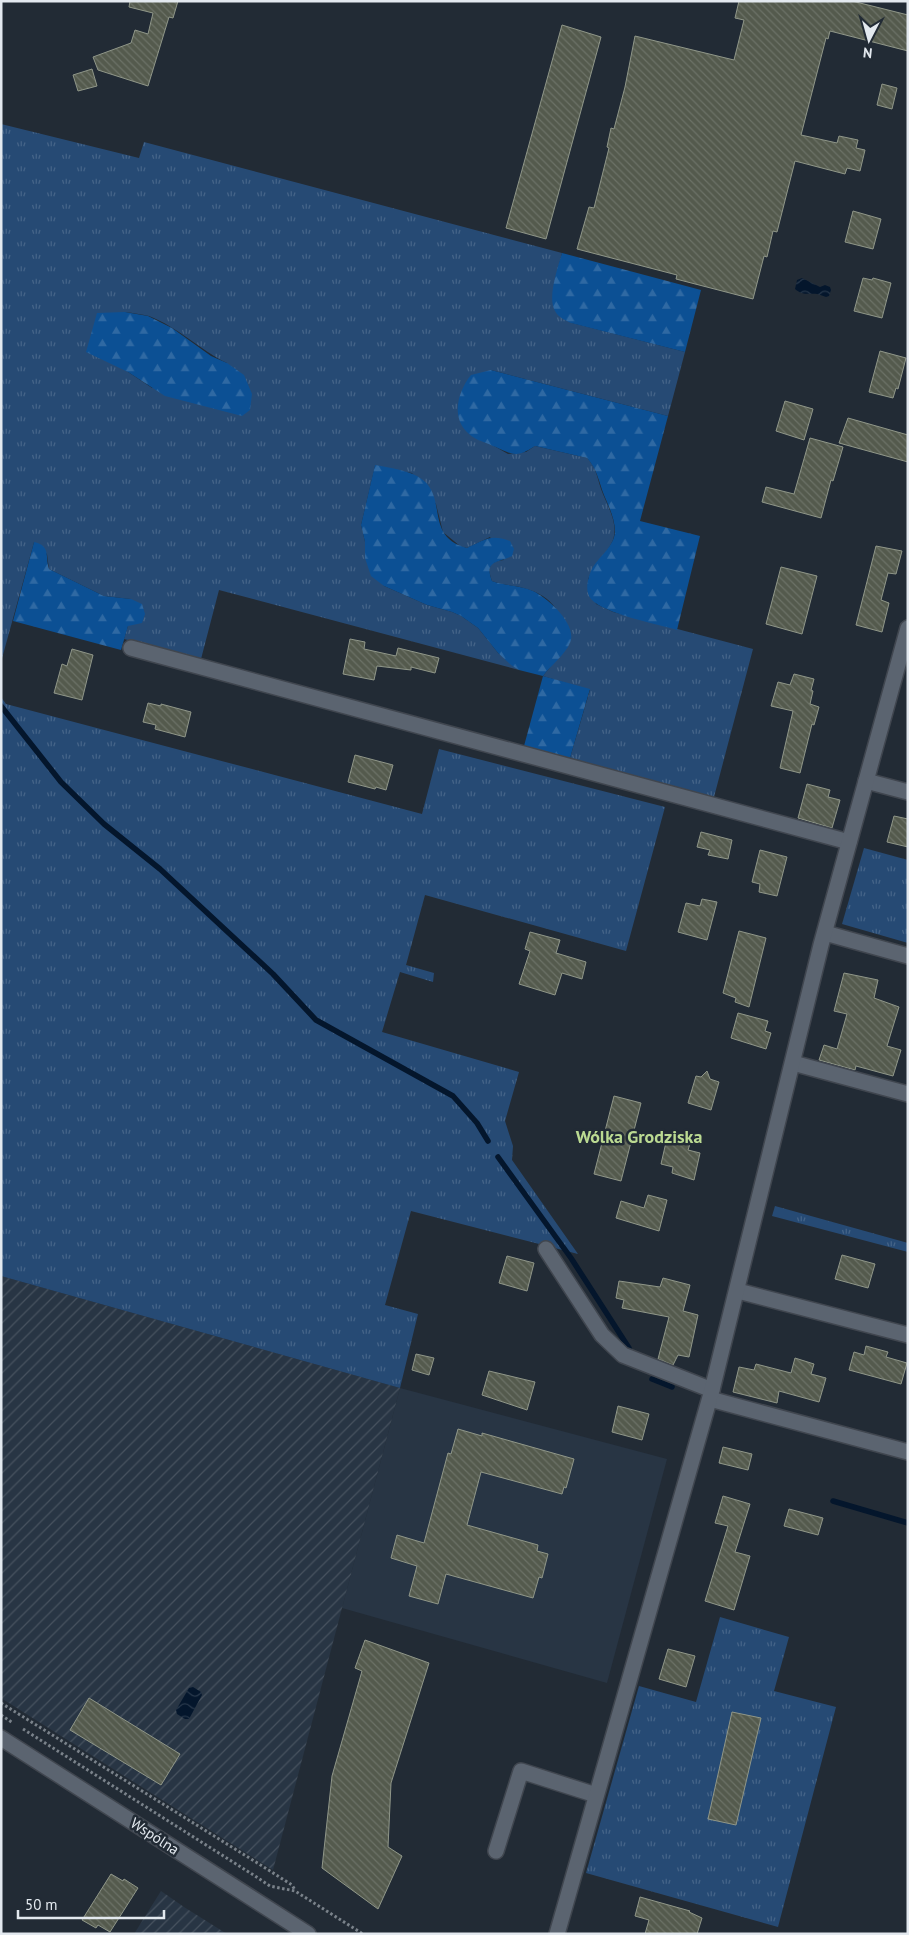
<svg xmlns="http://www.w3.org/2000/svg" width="909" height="1935" font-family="'PT Sans',sans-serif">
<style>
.built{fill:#283544}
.industrial{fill:url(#industrial-furrows)}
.grass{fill:url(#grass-tufts);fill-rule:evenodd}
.forest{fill:url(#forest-firs)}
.water{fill:url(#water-waves)}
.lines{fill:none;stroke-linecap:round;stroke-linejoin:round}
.stream{stroke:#04162c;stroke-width:5.5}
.building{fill:url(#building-back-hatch);stroke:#909789}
.minor-casing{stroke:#40464f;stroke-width:18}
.path{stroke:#7a828a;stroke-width:3;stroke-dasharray:2.5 2.5;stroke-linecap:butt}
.minor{stroke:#5b6470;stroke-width:15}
.labels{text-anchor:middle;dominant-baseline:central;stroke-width:5;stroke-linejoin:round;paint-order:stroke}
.street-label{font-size:15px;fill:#e3e9ef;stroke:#222b35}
.quarter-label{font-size:18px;font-weight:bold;fill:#bbda92;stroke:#222b35}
</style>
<defs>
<pattern id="industrial-furrows" width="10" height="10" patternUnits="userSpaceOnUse" patternTransform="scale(1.25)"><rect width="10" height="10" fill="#283544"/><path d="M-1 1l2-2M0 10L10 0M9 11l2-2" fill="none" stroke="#47525f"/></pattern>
<pattern id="grass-tufts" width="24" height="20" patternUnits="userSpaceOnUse" patternTransform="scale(1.25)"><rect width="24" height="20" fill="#264a74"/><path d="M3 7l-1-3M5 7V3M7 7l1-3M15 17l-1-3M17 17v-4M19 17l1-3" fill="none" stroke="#456488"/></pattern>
<pattern id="forest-firs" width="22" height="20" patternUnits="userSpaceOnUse" patternTransform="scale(1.25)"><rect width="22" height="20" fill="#0c5094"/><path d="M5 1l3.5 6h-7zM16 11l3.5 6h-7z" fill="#2f69a3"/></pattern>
<pattern id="water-waves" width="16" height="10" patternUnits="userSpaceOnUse" patternTransform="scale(1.25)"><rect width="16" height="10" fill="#04162c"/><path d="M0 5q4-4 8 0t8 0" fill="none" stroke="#28384b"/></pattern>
<pattern id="building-back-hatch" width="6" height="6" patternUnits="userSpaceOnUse" patternTransform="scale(1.25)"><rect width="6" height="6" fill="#545a4d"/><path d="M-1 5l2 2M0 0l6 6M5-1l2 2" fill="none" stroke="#6c7267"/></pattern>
</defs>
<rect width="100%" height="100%" fill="#222b35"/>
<path class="built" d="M 400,1388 L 667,1459 L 607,1683 L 342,1608 Z"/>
<g class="industrial">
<path d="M 1,1276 L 400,1388 L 273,1870 L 1,1698 Z"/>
<path d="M 161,1891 L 184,1907 L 227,1934 L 134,1934 Z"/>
</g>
<g class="grass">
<path d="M 1,124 L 139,158 L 144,142 L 562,253 L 554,284 L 572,323 L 685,352 L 668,416 L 491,370 L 494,446 L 508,454 L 526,452 L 535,446 L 587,458 C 596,467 597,477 601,489 C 607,506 621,526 611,544 C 604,557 595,563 588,579 L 596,604 L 613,612 L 753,649 L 714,797 L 570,758 L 590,690 L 543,676 L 570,643 C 563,619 557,599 530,590 C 517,585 505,586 492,581 C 487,567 489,562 504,560 L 490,537 L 467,548 L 460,546 L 443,532 L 436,504 L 412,473 L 375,466 L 361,525 L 365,542 L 384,586 L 427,605 L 452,612 L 461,616 L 478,628 L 498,653 L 519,670 L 219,590 L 201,659 L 124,639 L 128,626 L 131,599 L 104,596 L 49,569 L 47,554 L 34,542 L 1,662 ZM 125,312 C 133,313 141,314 149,316 C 178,327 200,350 227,363 L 152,388 L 128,372 Z"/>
<path d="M 1,697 L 6,704 L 422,814 L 439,749 L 665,807 L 626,951 L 425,895 L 406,965 L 434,973 L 433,982 L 400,972 L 382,1032 L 519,1072 L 505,1121 L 513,1146 L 512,1160 L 578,1254 L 411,1211 L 385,1305 L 418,1314 L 400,1388 L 1,1276 Z"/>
<path d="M 864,848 L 908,860 L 908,943 L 842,924 Z"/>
<path d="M 775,1206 L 908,1243 L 908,1252 L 772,1216 Z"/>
<path d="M 720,1617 L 789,1637 L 774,1691 L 836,1707 L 778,1927 L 586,1873 L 639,1686 L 696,1702 Z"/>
</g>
<g class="forest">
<path d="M 562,253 L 701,290 L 685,352 L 571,323 C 565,320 559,318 555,311 C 547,298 558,267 562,253 Z"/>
<path d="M 125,312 L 148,316 L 172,328 L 211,356 L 227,363 L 244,375 L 252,394 L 250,410 L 242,416 L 165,396 L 128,372 L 86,352 L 97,313 Z"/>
<path d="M 491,370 L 668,416 L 640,521 L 700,536 L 677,630 C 658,624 604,614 591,599 C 584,591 588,576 593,567 C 600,556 614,546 615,532 C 615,519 609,507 604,495 C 599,482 597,469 587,458 L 535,446 C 515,459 513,454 493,446 C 485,442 475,440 469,434 C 450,418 458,391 471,375 Z"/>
<path d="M 375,465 C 391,468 410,470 423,480 C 447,499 425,537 467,548 C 485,539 491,534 510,541 L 514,549 L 512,556 C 498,563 484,560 492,581 C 505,586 520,585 533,591 C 548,598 578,625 570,643 C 564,656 551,665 543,676 L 590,689 L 570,758 L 524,746 L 543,676 L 519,670 L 511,665 L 498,653 L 478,628 L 461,616 L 452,612 L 427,605 L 384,586 L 371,576 L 365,558 L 365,542 L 361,525 Z"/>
<path d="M 34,542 C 51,546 45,556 49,569 L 104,596 L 131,599 L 142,604 L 145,614 L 142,623 L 128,626 L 121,650 L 13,621 Z"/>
</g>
<g class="water">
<path d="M 802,278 L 820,287 L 825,285 L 830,287 L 831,290 L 829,296 L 826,297 C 823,296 821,295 817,294 C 809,293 803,296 795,289 L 797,280 Z"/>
<path d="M 193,1687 L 201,1692 L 202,1695 L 189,1719 L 185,1719 L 177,1714 L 176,1710 L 189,1688 Z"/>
</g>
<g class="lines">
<g class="stream">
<path d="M 1,706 L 61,782 L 104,824 L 160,869 L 273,974 L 316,1020 L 453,1096 L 477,1123 L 488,1141"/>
<path d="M 498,1157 L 571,1258 L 629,1348"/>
<path d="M 652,1379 L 672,1387"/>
<path d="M 833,1501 L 908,1523"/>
</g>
</g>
<g class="building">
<path d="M 130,1 L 178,1 L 173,18 L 169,17 L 148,86 L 98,70 L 93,57 L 131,43 L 135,30 L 148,34 L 153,13 L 129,7 Z"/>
<path d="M 739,1 L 852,1 L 908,15 L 908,51 L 830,31 L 828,39 L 826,38 L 801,135 L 837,143 L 839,136 L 858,140 L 856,148 L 865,150 L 860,171 L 847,168 L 845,174 L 795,161 L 777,232 L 773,231 L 767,257 L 764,256 L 753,299 L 676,279 L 677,275 L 577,249 L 589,207 L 594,208 L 609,148 L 607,147 L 611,128 L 614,129 L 625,87 L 635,36 L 734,60 L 744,20 L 735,18 Z"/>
<path d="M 562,25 L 601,37 L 546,239 L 506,228 Z"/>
<path d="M 92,69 L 97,86 L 78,91 L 73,75 Z"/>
<path d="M 882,84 L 897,88 L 892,109 L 877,105 Z"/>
<path d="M 853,211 L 881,219 L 873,249 L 845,242 Z"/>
<path d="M 863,278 L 872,280 L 873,278 L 891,283 L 882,318 L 854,311 Z"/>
<path d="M 880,351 L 906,358 L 898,389 L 896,388 L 893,398 L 869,392 Z"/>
<path d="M 785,401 L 813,409 L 804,440 L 776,431 Z"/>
<path d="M 848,418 L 908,435 L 908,462 L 839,443 Z"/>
<path d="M 810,438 L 843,447 L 833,481 L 831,480 L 821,518 L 762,502 L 766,487 L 794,494 Z"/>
<path d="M 876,546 L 902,551 L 896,574 L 888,573 L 881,600 L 889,603 L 882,632 L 856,625 Z"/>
<path d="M 781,567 L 817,576 L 802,634 L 766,624 Z"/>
<path d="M 350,639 L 365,642 L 364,649 L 396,656 L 398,648 L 439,658 L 435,673 L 411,667 L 411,670 L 377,666 L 374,680 L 343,674 Z"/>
<path d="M 72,649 L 93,655 L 82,700 L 54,693 L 62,664 L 67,666 Z"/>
<path d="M 794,674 L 814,679 L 811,690 L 813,691 L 810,704 L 819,707 L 814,725 L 812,724 L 800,773 L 780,768 L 793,711 L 771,706 L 778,682 L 790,685 Z"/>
<path d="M 148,703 L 161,706 L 161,704 L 191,712 L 185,737 L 155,729 L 156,725 L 143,722 Z"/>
<path d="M 355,755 L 393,765 L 386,790 L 376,787 L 375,789 L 348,782 Z"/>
<path d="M 807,784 L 830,790 L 828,797 L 840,800 L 832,828 L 798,818 Z"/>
<path d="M 894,816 L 908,819 L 908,847 L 887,842 Z"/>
<path d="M 701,832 L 732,840 L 728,859 L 708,855 L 710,850 L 697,847 Z"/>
<path d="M 760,850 L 787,857 L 777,896 L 759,892 L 760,884 L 752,882 Z"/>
<path d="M 702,899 L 717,902 L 707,940 L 678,932 L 686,903 L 700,906 Z"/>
<path d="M 739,931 L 766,938 L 749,1007 L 735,1002 L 736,998 L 723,993 Z"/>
<path d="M 530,932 L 560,940 L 556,953 L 586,962 L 582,979 L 562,973 L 555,995 L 519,984 L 530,951 L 525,949 Z"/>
<path d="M 844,973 L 878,980 L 874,998 L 899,1007 L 887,1046 L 901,1050 L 893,1076 L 856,1066 L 855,1070 L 819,1060 L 824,1045 L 837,1049 L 847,1014 L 834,1011 Z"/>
<path d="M 738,1013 L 768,1021 L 765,1031 L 771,1033 L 766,1049 L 731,1038 Z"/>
<path d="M 707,1071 L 710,1079 L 719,1082 L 711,1110 L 688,1103 L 696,1076 L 701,1077 Z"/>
<path d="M 614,1096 L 641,1103 L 621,1181 L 594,1174 Z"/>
<path d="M 667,1138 L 690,1144 L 688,1150 L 700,1153 L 694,1180 L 672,1173 L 673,1167 L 661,1164 Z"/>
<path d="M 648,1195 L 667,1200 L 659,1231 L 616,1218 L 621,1201 L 644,1208 Z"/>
<path d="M 842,1255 L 875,1264 L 868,1288 L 835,1279 Z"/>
<path d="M 507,1256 L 534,1263 L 527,1291 L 499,1283 Z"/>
<path d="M 663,1278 L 690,1285 L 683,1311 L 698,1315 L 689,1357 L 678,1355 L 673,1365 L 658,1359 L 669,1317 L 622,1308 L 624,1300 L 616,1298 L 619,1281 L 660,1287 Z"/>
<path d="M 866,1346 L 888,1352 L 886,1357 L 907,1363 L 901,1384 L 849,1370 L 854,1352 L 864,1355 Z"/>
<path d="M 416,1354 L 434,1358 L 429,1375 L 412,1370 Z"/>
<path d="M 795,1358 L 814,1364 L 811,1374 L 826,1378 L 819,1402 L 779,1391 L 777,1403 L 733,1392 L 739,1367 L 754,1370 L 756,1364 L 791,1373 Z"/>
<path d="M 489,1371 L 535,1382 L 527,1410 L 482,1395 Z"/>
<path d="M 618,1406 L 649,1414 L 642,1440 L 612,1432 Z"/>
<path d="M 458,1429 L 482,1436 L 482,1433 L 574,1459 L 566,1488 L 564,1487 L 562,1494 L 481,1472 L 467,1525 L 538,1545 L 537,1551 L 548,1554 L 542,1578 L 539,1577 L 533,1598 L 446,1574 L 438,1604 L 409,1596 L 417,1566 L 391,1558 L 397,1535 L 424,1543 L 448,1453 L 451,1454 Z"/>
<path d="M 723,1447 L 752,1454 L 748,1470 L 719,1463 Z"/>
<path d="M 723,1496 L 750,1504 L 735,1552 L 750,1556 L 734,1610 L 705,1601 L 728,1526 L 715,1523 Z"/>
<path d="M 789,1509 L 823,1518 L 818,1535 L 784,1526 Z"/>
<path d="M 365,1640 L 429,1663 L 391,1783 L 388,1847 L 402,1856 L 378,1909 L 322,1868 L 332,1776 L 362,1671 L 355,1668 Z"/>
<path d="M 668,1649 L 695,1656 L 686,1687 L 659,1679 Z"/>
<path d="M 89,1698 L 180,1754 L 161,1785 L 70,1730 Z"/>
<path d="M 732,1712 L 761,1718 L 736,1825 L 708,1819 Z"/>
<path d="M 111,1874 L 123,1881 L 124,1879 L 138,1888 L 110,1932 L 98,1925 L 96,1928 L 82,1920 Z"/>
<path d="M 640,1897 L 690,1911 L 689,1912 L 702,1918 L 697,1934 L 645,1934 L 649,1920 L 635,1916 Z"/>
</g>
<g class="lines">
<g class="minor-casing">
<g id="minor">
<path d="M 131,648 L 849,842"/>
<path d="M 866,781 L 908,792"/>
<path d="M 825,933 L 908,956"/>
<path d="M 793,1063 L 908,1094"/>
<path d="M 546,1249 L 602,1335 L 623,1355 L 712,1390"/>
<path d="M 738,1291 L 908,1335"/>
<path d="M 710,1399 L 908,1452"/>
<path d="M 1,1738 L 308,1934"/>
<path d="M 496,1851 L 521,1771 L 596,1795"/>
<path d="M 557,1934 L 712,1390 L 821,945 L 908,628"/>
</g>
</g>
<g class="path">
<path d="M 1,1703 L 259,1864 L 292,1885 L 295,1890"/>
<path d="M 1,1715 L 13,1723"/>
<path d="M 23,1729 L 255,1876 L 270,1886 L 295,1891 L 363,1934"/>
</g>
<use href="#minor" class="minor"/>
</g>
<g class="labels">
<g class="street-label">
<text transform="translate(155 1836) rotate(33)">Wspólna</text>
</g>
<g class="quarter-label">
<text x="639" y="1136">Wólka Grodziska</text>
</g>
</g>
<rect width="909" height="1935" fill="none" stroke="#e3e9ef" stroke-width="5"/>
<g transform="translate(869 40) rotate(186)" stroke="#222b35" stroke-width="4" paint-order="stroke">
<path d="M0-4L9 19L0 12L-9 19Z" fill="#e3e9ef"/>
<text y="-8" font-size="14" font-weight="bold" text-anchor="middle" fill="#e3e9ef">N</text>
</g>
<path d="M18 1910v8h146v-8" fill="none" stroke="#e3e9ef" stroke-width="2.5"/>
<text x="25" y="1910" font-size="15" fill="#e3e9ef" stroke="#222b35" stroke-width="4" paint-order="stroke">50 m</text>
</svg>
